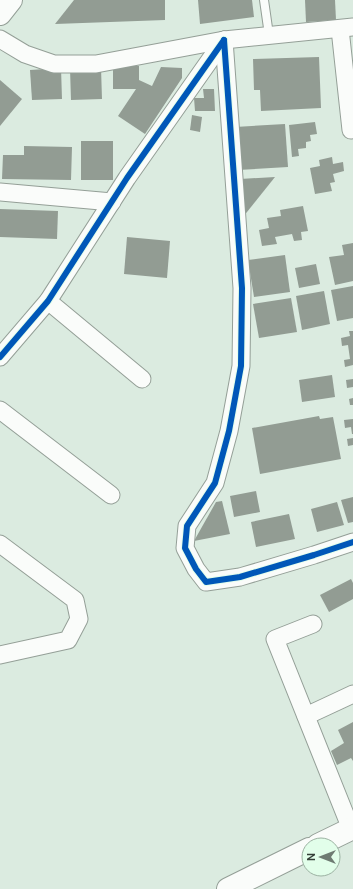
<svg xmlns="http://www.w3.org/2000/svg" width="353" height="889" font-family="'DM Sans',sans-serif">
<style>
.building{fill:#929c93}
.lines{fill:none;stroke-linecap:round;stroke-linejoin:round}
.lane-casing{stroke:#949f97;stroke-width:10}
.street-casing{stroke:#949f97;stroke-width:19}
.secondary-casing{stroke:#949f97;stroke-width:24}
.highway-casing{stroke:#949f97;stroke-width:24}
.lane{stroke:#fafcfa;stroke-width:8}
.street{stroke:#fafcfa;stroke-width:17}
.secondary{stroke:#fafcfa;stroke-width:22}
.highway{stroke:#fafcfa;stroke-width:22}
.cycleway-casing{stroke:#e2feea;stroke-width:8}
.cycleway{stroke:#0057b8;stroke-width:6}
</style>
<rect width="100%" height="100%" fill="#dbebe0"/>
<g class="building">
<path d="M 74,0 L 165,0 L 165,20 L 55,24 Z"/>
<path d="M 198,0 L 252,0 L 254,17 L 200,24 Z"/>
<path d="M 305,0 L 335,0 L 336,20 L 306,22 Z"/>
<path d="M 319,57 L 321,108 L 261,111 L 260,90 L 254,90 L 253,59 Z"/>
<path d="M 113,65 L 139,66 L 139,80 L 152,86 L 161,67 L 182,68 L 182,78 L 145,134 L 118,116 L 136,89 L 113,89 Z"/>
<path d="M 61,68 L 62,99 L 32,100 L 30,70 Z"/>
<path d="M 101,68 L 102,99 L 71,100 L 70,69 Z"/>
<path d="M 0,80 L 22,99 L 0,126 Z"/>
<path d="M 203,89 L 214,89 L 215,111 L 195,111 L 194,98 L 204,98 Z"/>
<path d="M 192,115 L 202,117 L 200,132 L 190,130 Z"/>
<path d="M 315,122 L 317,134 L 310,135 L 311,141 L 306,142 L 306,148 L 298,149 L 299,156 L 292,157 L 289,125 Z"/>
<path d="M 285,124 L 288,167 L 238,170 L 235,127 Z"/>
<rect x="81" y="141" width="32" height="39"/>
<path d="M 24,146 L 72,147 L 71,180 L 2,179 L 3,155 L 24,155 Z"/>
<path d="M 332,157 L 333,164 L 343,162 L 344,171 L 333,174 L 335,182 L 330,183 L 332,191 L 315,194 L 310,168 L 320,166 L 319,160 Z"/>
<path d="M 275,177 L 243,217 L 240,179 Z"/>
<path d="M 303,206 L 308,231 L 301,232 L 302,240 L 294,241 L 292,234 L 275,237 L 277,244 L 262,246 L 259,230 L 269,228 L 267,218 L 281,216 L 280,210 Z"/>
<path d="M 0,209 L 58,211 L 57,239 L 0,237 Z"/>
<path d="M 127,237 L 170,241 L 167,278 L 124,274 Z"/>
<path d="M 353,243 L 353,281 L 335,285 L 329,257 L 344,255 L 342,245 Z"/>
<path d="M 285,255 L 290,292 L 254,297 L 248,260 Z"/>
<path d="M 316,264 L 320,284 L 299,288 L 295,268 Z"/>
<path d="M 353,286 L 353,318 L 337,321 L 331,290 Z"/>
<path d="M 324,291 L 330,324 L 302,330 L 296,296 Z"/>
<path d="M 291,298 L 297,332 L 259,338 L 253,304 Z"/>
<path d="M 349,331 L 353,331 L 353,365 L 345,367 L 344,360 L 350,359 L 348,345 L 342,346 L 341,338 L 350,336 Z"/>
<path d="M 332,375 L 335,397 L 302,402 L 299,380 Z"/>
<path d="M 353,379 L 353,387 L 347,388 L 346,380 Z"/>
<path d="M 353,398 L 353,405 L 350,405 L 349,399 Z"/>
<path d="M 319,416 L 320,419 L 333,417 L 341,459 L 260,474 L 252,428 Z"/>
<path d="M 353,419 L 353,434 L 352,434 L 351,427 L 345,428 L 344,420 Z"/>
<path d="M 353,438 L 353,445 L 348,446 L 347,439 Z"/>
<path d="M 256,491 L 260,512 L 234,517 L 230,496 Z"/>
<path d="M 353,497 L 353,522 L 348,523 L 341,500 Z"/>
<path d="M 222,501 L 230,534 L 194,541 L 216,502 Z"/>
<path d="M 337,502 L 344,525 L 317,532 L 311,509 Z"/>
<path d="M 289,514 L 295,539 L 256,547 L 251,522 Z"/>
<path d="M 351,579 L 353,583 L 353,599 L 329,612 L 320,595 Z"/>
<path d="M 353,722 L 353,761 L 351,758 L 337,765 L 331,751 L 344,743 L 338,730 Z"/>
</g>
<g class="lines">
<g class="lane-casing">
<path id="lane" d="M 264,0 L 269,35"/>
</g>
<g class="street-casing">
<g id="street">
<path d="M 340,29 L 351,130 L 353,129"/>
<path d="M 0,39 L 25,54 L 54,64 L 96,64 L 224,40 L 353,27"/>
<path d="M 224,40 L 242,288 L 241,366 L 229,431 L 215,483 L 187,526 L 185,548 L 196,569 L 206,582 L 240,577 L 314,555 L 353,542"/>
<path d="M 0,192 L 112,202"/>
<path d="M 48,301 L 142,379"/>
<path d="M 0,357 L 48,301 L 127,178 L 224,40"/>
<path d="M 0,410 L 111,495"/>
<path d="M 0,544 L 75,600 L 79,619 L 68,640 L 0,655"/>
<path d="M 313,624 L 275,639 L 351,829"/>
<path d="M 306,716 L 353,694"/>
</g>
</g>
<g class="secondary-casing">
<g id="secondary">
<path d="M 318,845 L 353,828"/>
<path d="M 228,889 L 309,849"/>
</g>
</g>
<g class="highway-casing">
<path id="highway" d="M 0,14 L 11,0"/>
</g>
<use href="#lane" class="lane"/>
<use href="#street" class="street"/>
<use href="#secondary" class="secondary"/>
<use href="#highway" class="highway"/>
<g class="cycleway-casing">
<g id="cycleway">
<path d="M 224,40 L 242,288 L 241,366 L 229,431 L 215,483 L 187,526 L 185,548 L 196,569 L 206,582 L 240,577 L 314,555 L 353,542"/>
<path d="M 0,357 L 48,301 L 127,178 L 224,40"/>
</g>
</g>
<use href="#cycleway" class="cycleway"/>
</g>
<g transform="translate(321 857) rotate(270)"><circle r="19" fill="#e2feea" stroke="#9cb2a2"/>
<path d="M0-3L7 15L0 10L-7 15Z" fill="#6e7b72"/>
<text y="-6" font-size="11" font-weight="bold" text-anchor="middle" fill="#343f37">N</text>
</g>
</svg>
